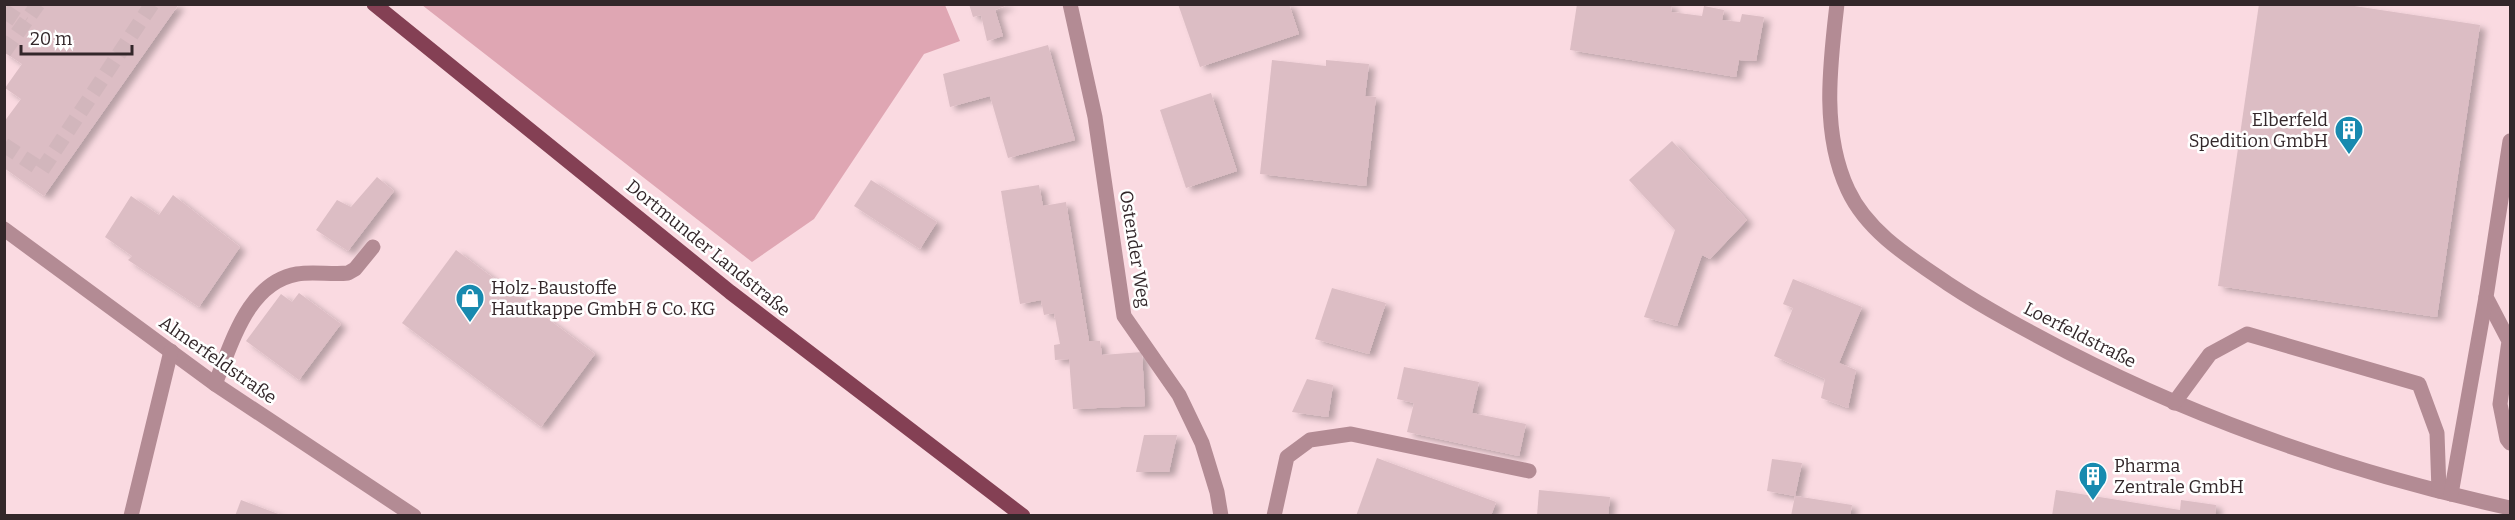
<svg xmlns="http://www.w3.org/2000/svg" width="2515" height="520" font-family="Bitter,serif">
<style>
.green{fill:#dfa6b3}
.building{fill:#dcbdc4;filter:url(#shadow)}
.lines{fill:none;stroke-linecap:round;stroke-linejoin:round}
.minor-tunnel{stroke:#d2b6bc;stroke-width:15;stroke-dasharray:15 8;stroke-linecap:butt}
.minor{stroke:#b38b94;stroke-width:15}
.major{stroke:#844054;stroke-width:15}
.labels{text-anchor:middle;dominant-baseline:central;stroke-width:5;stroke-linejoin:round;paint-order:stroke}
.poi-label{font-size:18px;fill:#33272a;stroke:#fff;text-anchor:start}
.street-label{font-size:18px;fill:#33272a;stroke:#fff}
</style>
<defs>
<filter id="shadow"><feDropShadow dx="6" dy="4" stdDeviation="3" flood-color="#0004"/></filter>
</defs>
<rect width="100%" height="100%" fill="#fadae1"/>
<path class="green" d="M 422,5 L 945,5 L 960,41 L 924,54 L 814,219 L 752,262 Z"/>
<g class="building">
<path d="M 4,4 L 179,4 L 44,196 L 4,168 L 4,122 L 21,99 L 5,88 L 22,64 L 4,52 Z"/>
<path d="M 969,4 L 1010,4 L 995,10 L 1003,36 L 987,41 L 981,15 L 973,17 Z"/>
<path d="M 1178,4 L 1289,4 L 1299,34 L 1200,67 Z"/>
<path d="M 1577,4 L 1672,4 L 1671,12 L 1702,16 L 1704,6 L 1724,10 L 1722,20 L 1740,22 L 1742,14 L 1764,17 L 1756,61 L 1739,60 L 1736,77 L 1570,50 Z"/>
<path d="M 2259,4 L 2341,4 L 2480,25 L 2437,317 L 2218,286 Z"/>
<path d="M 1048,45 L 1075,140 L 1008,158 L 990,96 L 950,107 L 943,74 Z"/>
<path d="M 1272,60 L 1326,66 L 1326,60 L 1369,64 L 1365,96 L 1376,97 L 1366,186 L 1260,174 Z"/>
<path d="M 1211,93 L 1237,171 L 1186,188 L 1160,110 Z"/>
<path d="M 1672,141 L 1747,220 L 1710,259 L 1702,255 L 1677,326 L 1644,317 L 1675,230 L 1629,180 Z"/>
<path d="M 377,177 L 394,191 L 348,251 L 316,230 L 337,200 L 351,207 Z"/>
<path d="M 871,180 L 937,222 L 920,249 L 854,206 Z"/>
<path d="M 1039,185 L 1043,206 L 1066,202 L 1089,341 L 1100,341 L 1102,355 L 1142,352 L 1145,406 L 1073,409 L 1069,359 L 1055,360 L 1054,345 L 1060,344 L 1054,313 L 1044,315 L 1041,300 L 1020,304 L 1001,191 Z"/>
<path d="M 173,195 L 240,247 L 199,307 L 128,260 L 132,256 L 105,237 L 131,196 L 159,215 Z"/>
<path d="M 456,250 L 595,354 L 541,427 L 402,323 Z"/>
<path d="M 1793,279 L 1862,307 L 1839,363 L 1856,370 L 1848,408 L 1821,398 L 1825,379 L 1774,356 L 1793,308 L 1783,304 Z"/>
<path d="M 1332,288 L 1386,303 L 1369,354 L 1315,339 Z"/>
<path d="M 299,293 L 341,324 L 299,380 L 246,341 L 281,294 L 292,302 Z"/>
<path d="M 1404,367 L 1479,382 L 1472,413 L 1526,424 L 1519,456 L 1407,432 L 1414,403 L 1397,399 Z"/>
<path d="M 1307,379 L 1333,385 L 1328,417 L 1292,412 Z"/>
<path d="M 1144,435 L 1177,435 L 1169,472 L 1136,472 Z"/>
<path d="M 1377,458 L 1496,502 L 1491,516 L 1356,516 Z"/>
<path d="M 1772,459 L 1802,463 L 1795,496 L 1767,491 Z"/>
<path d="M 1539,490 L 1610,497 L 1608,516 L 1537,516 Z"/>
<path d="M 2056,490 L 2180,510 L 2181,500 L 2216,505 L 2215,516 L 2052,516 Z"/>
<path d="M 1795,496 L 1852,505 L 1850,516 L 1791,516 Z"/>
<path d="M 241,500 L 281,515 L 281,516 L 235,516 Z"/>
</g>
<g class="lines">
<g class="minor-tunnel">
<path d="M 4,11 L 24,24"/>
<path d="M 4,52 L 38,4"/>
<path d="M 4,145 L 42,170 L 152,4"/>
</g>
<g class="minor">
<path d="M 1070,4 L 1095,117 L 1124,316 L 1179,395 L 1202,443 L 1217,492 L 1221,516"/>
<path d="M 1837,4 C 1830,64 1821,133 1848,190 C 1868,233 1912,259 1950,285 C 1988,310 2028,331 2068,352 C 2208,424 2356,474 2510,508"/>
<path d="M 2510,141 L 2486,297 L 2509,341 L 2500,404 L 2507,439 L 2510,443"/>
<path d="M 4,229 L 215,384 L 414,516"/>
<path d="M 215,384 C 232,344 247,283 297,274 C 313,271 332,275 348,273 L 355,269 L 373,247"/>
<path d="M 2174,403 L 2210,354 L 2247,334 L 2419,384 L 2437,433 L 2439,491"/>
<path d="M 2451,494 L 2486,297"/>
<path d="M 131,516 L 171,351"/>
<path d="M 1274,516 L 1287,457 L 1310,440 L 1351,434 L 1529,471"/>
</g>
<path class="major" d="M 374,4 L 730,292 L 1023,516"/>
</g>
<defs>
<g id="building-pin" transform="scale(1.5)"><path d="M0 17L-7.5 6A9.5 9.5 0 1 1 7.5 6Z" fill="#188aaf" stroke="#fff"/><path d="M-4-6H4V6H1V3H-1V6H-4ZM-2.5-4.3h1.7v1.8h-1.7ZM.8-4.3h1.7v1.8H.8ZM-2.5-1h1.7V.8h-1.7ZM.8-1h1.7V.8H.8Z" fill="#fff"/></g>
<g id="shop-pin" transform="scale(1.5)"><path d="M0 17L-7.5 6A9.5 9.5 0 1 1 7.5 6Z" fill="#188aaf" stroke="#fff"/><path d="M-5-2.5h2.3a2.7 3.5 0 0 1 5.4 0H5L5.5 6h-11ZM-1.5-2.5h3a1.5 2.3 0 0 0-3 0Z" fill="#fff"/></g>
</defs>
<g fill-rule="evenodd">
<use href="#building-pin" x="2349" y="130"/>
<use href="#shop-pin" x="470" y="298"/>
<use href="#building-pin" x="2093" y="476"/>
</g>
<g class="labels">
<g class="poi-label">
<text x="2328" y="120" text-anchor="end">Elberfeld<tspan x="2328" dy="21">Spedition GmbH</tspan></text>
<text x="491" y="288">Holz-Baustoffe<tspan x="491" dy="21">Hautkappe GmbH &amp; Co. KG</tspan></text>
<text x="2114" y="466">Pharma<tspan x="2114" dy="21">Zentrale GmbH</tspan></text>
</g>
<g class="street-label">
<text transform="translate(708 248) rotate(39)">Dortmunder Landstraße</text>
<text transform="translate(1135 249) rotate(81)">Ostender Weg</text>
<text transform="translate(2080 335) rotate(27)">Loerfeldstraße</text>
<text transform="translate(218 360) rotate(35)">Almerfeldstraße</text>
</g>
</g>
<rect width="2515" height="520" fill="none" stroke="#33272a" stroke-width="12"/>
<path d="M21 45v9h111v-9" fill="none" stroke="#33272a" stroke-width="3"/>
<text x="30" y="45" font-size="18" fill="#33272a" stroke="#ffffff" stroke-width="4.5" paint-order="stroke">20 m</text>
</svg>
